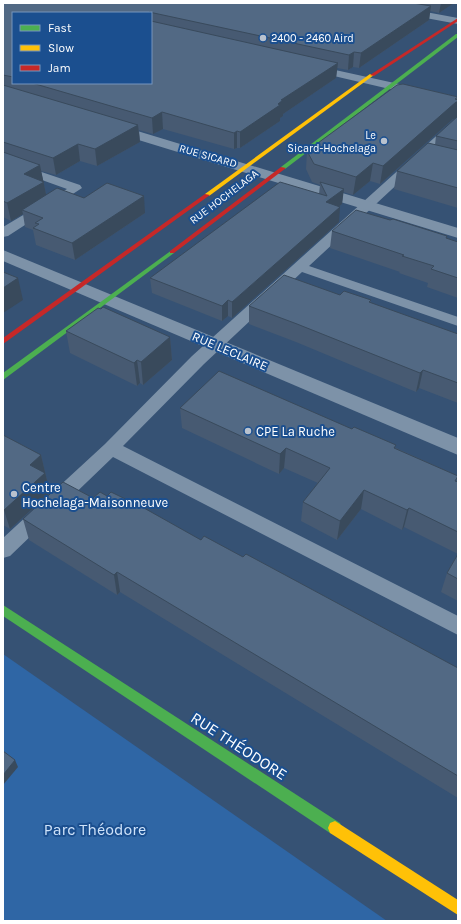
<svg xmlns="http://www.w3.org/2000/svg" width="461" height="924" font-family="Karla,sans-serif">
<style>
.green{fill:#2f66a5}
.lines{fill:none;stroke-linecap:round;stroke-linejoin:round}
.lane{fill:#7d92a8;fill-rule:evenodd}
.street{fill:#7d92a8;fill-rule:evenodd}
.fast{fill:#4caf50;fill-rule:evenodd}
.slow{fill:#ffc107;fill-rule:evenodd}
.jam{fill:#c62828;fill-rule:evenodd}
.wall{fill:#475a72;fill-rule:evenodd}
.shaded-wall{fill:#394a5c}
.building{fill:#526984;stroke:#394a5c}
.poi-dot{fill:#b9c2ce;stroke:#1b4f8f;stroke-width:1.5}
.labels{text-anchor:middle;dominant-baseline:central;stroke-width:4;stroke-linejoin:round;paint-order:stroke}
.far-poi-label{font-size:11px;fill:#fff;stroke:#1b4f8f;text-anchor:start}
.far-street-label{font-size:11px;fill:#fff;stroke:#1b4f8f}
.street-label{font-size:13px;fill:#fff;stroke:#1b4f8f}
.poi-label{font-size:13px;fill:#fff;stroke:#1b4f8f;text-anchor:start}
.near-street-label{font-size:16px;fill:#fff;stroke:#1b4f8f}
.near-park-label{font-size:16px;fill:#cfe3fa;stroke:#1b4f8f}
</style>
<rect width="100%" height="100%" fill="#365274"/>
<path class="green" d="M 3,654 L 387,921 L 3,921 Z"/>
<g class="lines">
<g class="lane">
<path d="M 458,119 L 458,128 L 309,266 L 458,317 L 458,326 L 302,272 L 204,364 L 123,446 L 458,616 L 458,635 L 113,457 L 10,556 L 3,558 L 3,538 L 105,444 L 192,356 L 454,120 Z"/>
<path d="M 3,159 L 80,185 L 82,188 L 8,236 L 3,237 L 3,227 L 67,189 L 3,166 Z"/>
</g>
<g class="street">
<path d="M 356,3 L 377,3 L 458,18 L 458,24 L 361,6 Z"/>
<path d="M 308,64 L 458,97 L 458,105 L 304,69 L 302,67 L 304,65 Z"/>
<path d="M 111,123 L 458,228 L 458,238 L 106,130 L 105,127 L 106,124 Z"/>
<path d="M 3,250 L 458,438 L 458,455 L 3,261 Z"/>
</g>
<g class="fast">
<path d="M 456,34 L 458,34 L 458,37 L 285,169 L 281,169 L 281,167 Z"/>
<path d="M 172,250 L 174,251 L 174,253 L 3,380 L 3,373 Z"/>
<path d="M 3,605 L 340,823 L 342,828 L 340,833 L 335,835 L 330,833 L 3,616 Z"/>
</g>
<g class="slow">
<path d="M 370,74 L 374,75 L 209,196 L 205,196 L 205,194 Z"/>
<path d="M 335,821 L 458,900 L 458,915 L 330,833 L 328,828 L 330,823 Z"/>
</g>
<g class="jam">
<path d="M 458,18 L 458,21 L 374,76 L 370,75 Z"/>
<path d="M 281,167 L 286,168 L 174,253 L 170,253 L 170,251 Z"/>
<path d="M 205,194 L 210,195 L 3,344 L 3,338 Z"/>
</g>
</g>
<g class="wall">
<path d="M 3,3 L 454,3 L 439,13 L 430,11 L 429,20 L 359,68 L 353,67 L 348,70 L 337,68 L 336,78 L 283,114 L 283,116 L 280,118 L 280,121 L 240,148 L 237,148 L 234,149 L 163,129 L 153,134 L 139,130 L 140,142 L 97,166 L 80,161 L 56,175 L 41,171 L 46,194 L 84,198 L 145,213 L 75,260 L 36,245 L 33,230 L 25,227 L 23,214 L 11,221 L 3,217 ZM 13,13 L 151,13 L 151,83 L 13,83 Z"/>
<path d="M 458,100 L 458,208 L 394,189 L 397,171 L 435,145 L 436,136 L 456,118 L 453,119 L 380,184 L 370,181 L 353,195 L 343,192 L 342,204 L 339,206 L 339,222 L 232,318 L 228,316 L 222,321 L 152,293 L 150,278 L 319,194 L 320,185 L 312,182 L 306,169 L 307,151 Z"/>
<path d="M 390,220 L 447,236 L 447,238 L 458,242 L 458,298 L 427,287 L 428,283 L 399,273 L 400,272 L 330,248 L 332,231 Z"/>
<path d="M 340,295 L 371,300 L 370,303 L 458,334 L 458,403 L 419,388 L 416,392 L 296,342 L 249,324 L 249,306 Z"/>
<path d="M 66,331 L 170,337 L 172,360 L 143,385 L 140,383 L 137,386 L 70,353 Z"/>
<path d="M 180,408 L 396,448 L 458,476 L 456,481 L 458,482 L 458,601 L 441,592 L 447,573 L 458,554 L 404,527 L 402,530 L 361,509 L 337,540 L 301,521 L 303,502 L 318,483 L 284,468 L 279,474 L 182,428 Z"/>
<path d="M 3,435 L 41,455 L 50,493 L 10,529 L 3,525 Z"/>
<path d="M 107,496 L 201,540 L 243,557 L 458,668 L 458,798 L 120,592 L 117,595 L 29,540 L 23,519 L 93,498 Z"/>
</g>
<g class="shaded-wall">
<path d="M 441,3 L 454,3 L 439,13 Z"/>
<path d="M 431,6 L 429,20 L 359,68 L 361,53 Z"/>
<path d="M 354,52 L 353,67 L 348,70 L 349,55 Z"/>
<path d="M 338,63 L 336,78 L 283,114 L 283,116 L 280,118 L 280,121 L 240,148 L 240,132 L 278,104 L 281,100 Z"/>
<path d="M 458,97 L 457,102 L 458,102 L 458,118 L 453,119 L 380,184 L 383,166 Z"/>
<path d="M 162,112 L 163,129 L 153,134 L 152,118 Z"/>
<path d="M 138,125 L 140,142 L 97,166 L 95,149 Z"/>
<path d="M 237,131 L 237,148 L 234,149 L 234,133 Z"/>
<path d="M 78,144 L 80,161 L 56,175 L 53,158 Z"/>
<path d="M 373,163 L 370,181 L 353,195 L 356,177 Z"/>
<path d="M 40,165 L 47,199 L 22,210 L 23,214 L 11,221 L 7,203 L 24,174 Z"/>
<path d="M 344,189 L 342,204 L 325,217 L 326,202 Z"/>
<path d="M 144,196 L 145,213 L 75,260 L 72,243 Z"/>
<path d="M 340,207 L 339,222 L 232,318 L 232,302 Z"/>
<path d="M 18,278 L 23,300 L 3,313 L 3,288 Z"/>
<path d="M 228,300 L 228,316 L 222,321 L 222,306 Z"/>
<path d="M 170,337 L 172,360 L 143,385 L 141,362 Z"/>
<path d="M 137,360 L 140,383 L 137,386 L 134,363 Z"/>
<path d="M 423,370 L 419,388 L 416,392 L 420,373 Z"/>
<path d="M 286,448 L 284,468 L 279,474 L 280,454 Z"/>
<path d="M 41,455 L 50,493 L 10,529 L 4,510 L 30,465 Z"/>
<path d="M 364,490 L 361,509 L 337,540 L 340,521 Z"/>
<path d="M 409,508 L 404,527 L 402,530 L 407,510 Z"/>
<path d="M 117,572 L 120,592 L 117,595 L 114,575 Z"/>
<path d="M 15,760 L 18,767 L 3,785 L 3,775 Z"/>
</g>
<g class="building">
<path d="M 3,3 L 413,3 L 431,6 L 361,53 L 354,52 L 349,55 L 149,12 L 149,13 L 13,13 L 13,77 L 3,75 Z"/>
<path d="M 151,21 L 338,63 L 281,100 L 283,100 L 278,104 L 280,105 L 240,132 L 237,131 L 234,133 L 162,112 L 152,118 L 32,83 L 151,83 Z"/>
<path d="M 403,84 L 458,97 L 455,99 L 458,100 L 458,102 L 456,102 L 383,166 L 373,163 L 356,177 L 314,164 L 307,151 L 397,85 Z"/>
<path d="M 3,85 L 138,125 L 95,149 L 78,144 L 53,158 L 3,142 Z"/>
<path d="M 458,116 L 458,141 L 436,136 Z"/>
<path d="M 428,143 L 458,150 L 458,188 L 397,171 Z"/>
<path d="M 3,152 L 40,165 L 24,174 L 44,182 L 7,203 L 3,201 Z"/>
<path d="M 280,182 L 327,196 L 320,182 L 344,189 L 326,202 L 340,207 L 232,302 L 228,300 L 222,306 L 150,278 Z"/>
<path d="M 107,183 L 144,196 L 72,243 L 33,228 L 39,224 L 35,223 L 43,218 L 22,210 L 57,188 L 84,198 Z"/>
<path d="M 356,210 L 390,220 L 393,219 L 447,236 L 446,238 L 458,242 L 458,278 L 431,269 L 434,266 L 402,256 L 404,255 L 332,231 Z"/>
<path d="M 3,272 L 18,278 L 3,288 Z"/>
<path d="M 284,275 L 340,295 L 344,291 L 371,300 L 369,302 L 458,334 L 458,383 L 423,370 L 420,373 L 297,324 L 249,306 Z"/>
<path d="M 103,307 L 170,337 L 141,362 L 137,360 L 134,363 L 66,331 L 98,308 L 101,309 Z"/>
<path d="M 219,371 L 352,429 L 354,427 L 396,445 L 394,448 L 458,476 L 455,481 L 458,482 L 458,532 L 409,508 L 407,510 L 364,490 L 340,521 L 303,502 L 330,468 L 286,448 L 280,454 L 180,408 Z"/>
<path d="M 3,435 L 41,455 L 30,465 L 45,473 L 4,510 L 3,509 Z"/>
<path d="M 63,482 L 93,498 L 100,492 L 107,496 L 111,492 L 144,508 L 201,540 L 204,536 L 243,557 L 246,554 L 458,668 L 458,776 L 117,572 L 114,575 L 23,519 Z"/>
<path d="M 458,554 L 458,579 L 447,573 Z"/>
<path d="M 3,751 L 15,760 L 3,775 Z"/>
</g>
<g class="poi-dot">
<circle cx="263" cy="38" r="4"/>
<circle cx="384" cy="141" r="4"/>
<circle cx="248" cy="431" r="4"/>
<circle cx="14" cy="494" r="4"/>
</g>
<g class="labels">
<g class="far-poi-label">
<text x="271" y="38">2400 - 2460 Aird</text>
<text x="376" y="135" text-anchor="end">Le<tspan x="376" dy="13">Sicard-Hochelaga</tspan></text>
</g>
<g class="far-street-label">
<text transform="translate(208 156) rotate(16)">RUE SICARD</text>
<text transform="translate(224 197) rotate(-37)">RUE HOCHELAGA</text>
</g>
<g class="street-label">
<text transform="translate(230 351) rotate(23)">RUE LECLAIRE</text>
</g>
<g class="poi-label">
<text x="256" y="431">CPE La Ruche</text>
<text x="22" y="487">Centre<tspan x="22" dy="15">Hochelaga-Maisonneuve</tspan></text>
</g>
<g class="near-street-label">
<text transform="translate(239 746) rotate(33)">RUE THÉODORE</text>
</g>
<g class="near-park-label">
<text x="95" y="829">Parc Théodore</text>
</g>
</g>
<rect width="461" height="924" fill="none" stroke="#ffffff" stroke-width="8"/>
<rect x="12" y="12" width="140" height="72" fill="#1b4f8f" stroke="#7695bc"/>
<rect x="20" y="25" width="20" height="6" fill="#4caf50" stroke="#7695bc"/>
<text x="48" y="32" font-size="12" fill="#ffffff">Fast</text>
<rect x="20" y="45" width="20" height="6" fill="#ffc107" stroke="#7695bc"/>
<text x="48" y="52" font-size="12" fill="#ffffff">Slow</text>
<rect x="20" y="65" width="20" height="6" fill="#c62828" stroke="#7695bc"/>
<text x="48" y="72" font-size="12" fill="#ffffff">Jam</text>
</svg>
